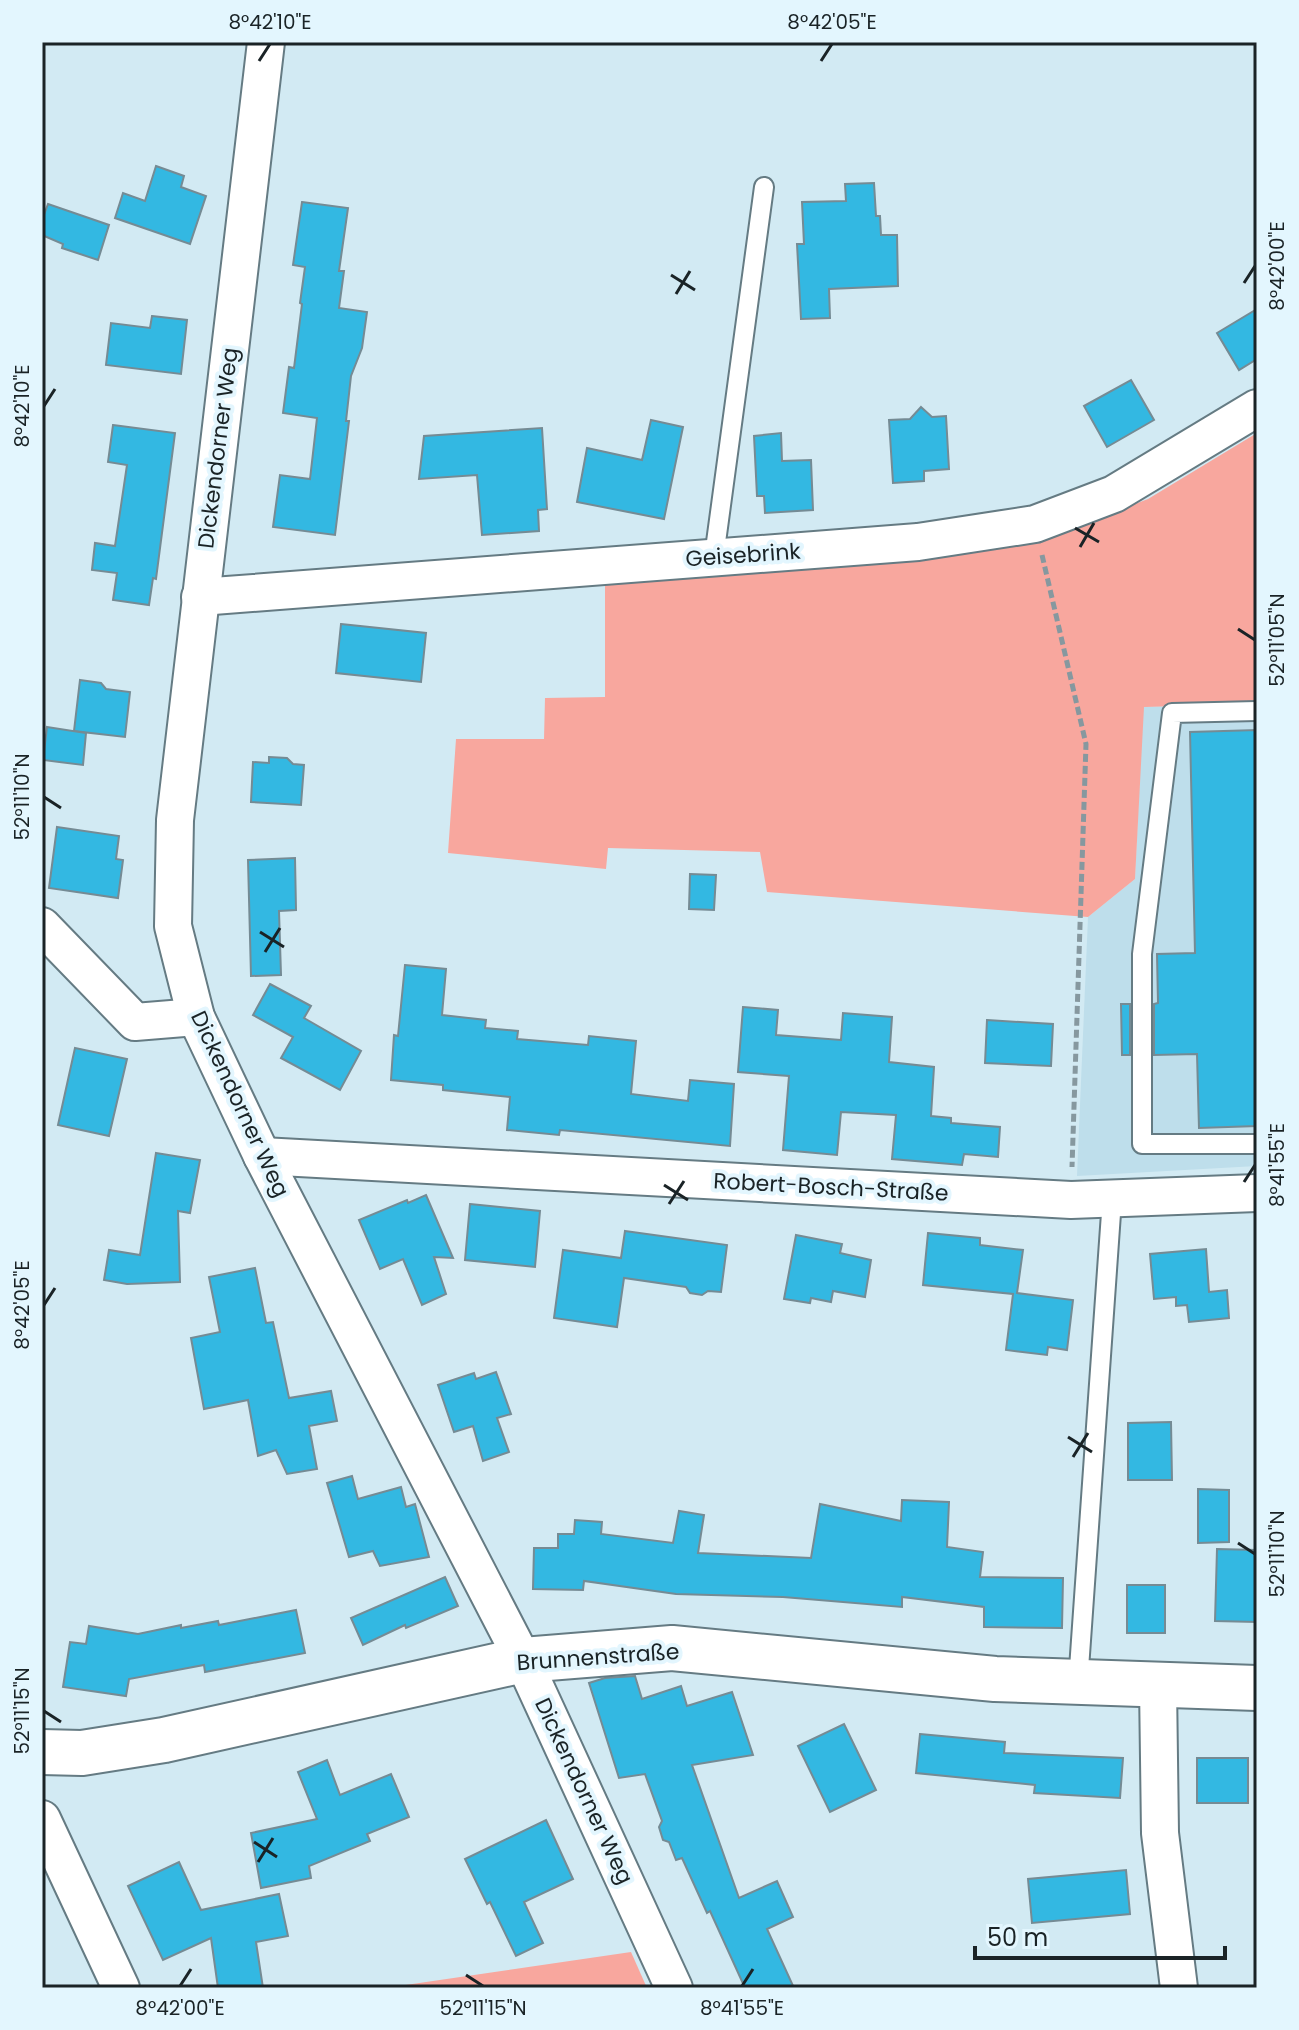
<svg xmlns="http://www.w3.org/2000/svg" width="1299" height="2030" font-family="Poppins,sans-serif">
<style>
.built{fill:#bedeeb}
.green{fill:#f8a79e}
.building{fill:#33b8e2;stroke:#758b94;stroke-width:2}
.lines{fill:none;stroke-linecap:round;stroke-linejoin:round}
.service-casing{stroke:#657b83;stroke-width:22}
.minor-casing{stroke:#657b83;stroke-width:40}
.tertiary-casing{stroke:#657b83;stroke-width:48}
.path{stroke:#86989f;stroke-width:5;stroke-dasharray:8 4;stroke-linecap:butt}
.service{stroke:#fff;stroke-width:18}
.minor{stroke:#fff;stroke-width:36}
.tertiary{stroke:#fff;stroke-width:44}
.ticks{fill:none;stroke:#1a2326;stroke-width:3}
.labels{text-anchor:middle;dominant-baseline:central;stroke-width:8;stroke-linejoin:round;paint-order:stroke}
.street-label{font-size:22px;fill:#1a2326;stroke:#e3f6fe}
.neatline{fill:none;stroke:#1a2326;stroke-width:3}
.ticks-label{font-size:20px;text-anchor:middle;fill:#1a2326}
</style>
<rect width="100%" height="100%" fill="#d2eaf3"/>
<path class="built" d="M 1257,704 L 1257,1166 L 1077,1176 L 1088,917 L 1135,879 L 1143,707 Z"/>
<g class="green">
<path d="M 1257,433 L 1257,704 L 1144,707 L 1135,879 L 1088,917 L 767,892 L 760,852 L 608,848 L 606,869 L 448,853 L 456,739 L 544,739 L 545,698 L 605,697 L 605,574 L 1048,537 L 1148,499 Z"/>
<path d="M 631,1952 L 647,1988 L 385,1988 Z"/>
</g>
<g class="building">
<path d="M 156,166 L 184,176 L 181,187 L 206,196 L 190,244 L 115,218 L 123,193 L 145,201 Z"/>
<path d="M 874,183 L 876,216 L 880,216 L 881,235 L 897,235 L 898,286 L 829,289 L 830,318 L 801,319 L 797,244 L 804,244 L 802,202 L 846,201 L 845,184 Z"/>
<path d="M 302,202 L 348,208 L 339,271 L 344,271 L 339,308 L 367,312 L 362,348 L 351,376 L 346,421 L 349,421 L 335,535 L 273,527 L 280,475 L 310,479 L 317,418 L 283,413 L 289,367 L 294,368 L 302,304 L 300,303 L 305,267 L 293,265 Z"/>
<path d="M 48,204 L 109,225 L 98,260 L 62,248 L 63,244 L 42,235 L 42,220 Z"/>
<path d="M 1257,309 L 1257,359 L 1239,370 L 1217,333 Z"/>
<path d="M 152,316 L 187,320 L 181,374 L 106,365 L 111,323 L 150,328 Z"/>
<path d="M 1131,380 L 1154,420 L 1107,447 L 1084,406 Z"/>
<path d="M 921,407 L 932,417 L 946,416 L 949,469 L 924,471 L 924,481 L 893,483 L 889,420 L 910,419 Z"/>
<path d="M 651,420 L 683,427 L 664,519 L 577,502 L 587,448 L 642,460 Z"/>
<path d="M 113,425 L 175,433 L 156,579 L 153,578 L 149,605 L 113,600 L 117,573 L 92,570 L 95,543 L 115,546 L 127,465 L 108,462 Z"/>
<path d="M 542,428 L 547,509 L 538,510 L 539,531 L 482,535 L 477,475 L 419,479 L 424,436 Z"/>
<path d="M 781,433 L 782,461 L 811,460 L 813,510 L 765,513 L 764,496 L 757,496 L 754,436 Z"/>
<path d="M 341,624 L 426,633 L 421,682 L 336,673 Z"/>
<path d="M 80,680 L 101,683 L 106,689 L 130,692 L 125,737 L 74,731 Z"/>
<path d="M 47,727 L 86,733 L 83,765 L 43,760 Z"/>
<path d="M 1257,730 L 1257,1126 L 1199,1128 L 1197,1054 L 1154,1055 L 1154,1004 L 1158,1003 L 1157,954 L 1195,953 L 1190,732 Z"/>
<path d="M 269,757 L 287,758 L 293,764 L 304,765 L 301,805 L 251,802 L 253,762 L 269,763 Z"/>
<path d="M 57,827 L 119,836 L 116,859 L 123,860 L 118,898 L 49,888 Z"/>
<path d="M 295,858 L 296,910 L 279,911 L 281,975 L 251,976 L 248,860 Z"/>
<path d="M 690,874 L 716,875 L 714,910 L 689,909 Z"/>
<path d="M 405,965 L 446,969 L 442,1015 L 486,1020 L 485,1028 L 518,1031 L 517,1039 L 588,1045 L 589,1036 L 636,1041 L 631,1094 L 688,1101 L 690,1080 L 734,1084 L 730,1146 L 560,1130 L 559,1135 L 507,1130 L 510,1097 L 443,1090 L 443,1085 L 391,1080 L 394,1035 L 398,1036 Z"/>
<path d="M 270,984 L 311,1006 L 304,1018 L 361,1051 L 340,1090 L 281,1058 L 293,1037 L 253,1015 Z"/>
<path d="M 1121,1004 L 1130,1004 L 1130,1055 L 1122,1055 Z"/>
<path d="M 743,1007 L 778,1010 L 776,1035 L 841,1040 L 843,1013 L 892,1017 L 889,1062 L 934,1067 L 931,1116 L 951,1118 L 951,1123 L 1000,1127 L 998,1157 L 964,1154 L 962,1165 L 892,1159 L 896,1115 L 841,1112 L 837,1155 L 783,1150 L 789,1076 L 738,1072 Z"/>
<path d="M 987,1020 L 1053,1024 L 1051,1066 L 985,1063 Z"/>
<path d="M 75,1048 L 127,1059 L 109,1136 L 58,1125 Z"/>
<path d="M 156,1153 L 200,1160 L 190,1213 L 178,1211 L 180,1282 L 127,1284 L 104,1280 L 109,1250 L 140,1255 Z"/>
<path d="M 426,1195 L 453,1258 L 434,1257 L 446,1294 L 422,1305 L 403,1259 L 380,1269 L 359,1220 L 407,1200 L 408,1203 Z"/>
<path d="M 470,1204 L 540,1211 L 535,1267 L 465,1260 Z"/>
<path d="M 625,1231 L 727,1245 L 721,1292 L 708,1291 L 702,1295 L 690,1293 L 686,1287 L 624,1278 L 617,1327 L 554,1318 L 563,1250 L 621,1258 Z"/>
<path d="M 928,1233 L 980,1238 L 980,1245 L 1023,1250 L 1017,1293 L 1073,1300 L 1067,1350 L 1048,1347 L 1047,1355 L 1006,1350 L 1013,1294 L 923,1285 Z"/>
<path d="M 796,1235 L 842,1244 L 840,1253 L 871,1260 L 865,1297 L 833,1291 L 831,1302 L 811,1298 L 810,1303 L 784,1299 Z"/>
<path d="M 1206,1249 L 1209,1292 L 1227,1290 L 1229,1318 L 1189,1322 L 1187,1305 L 1176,1306 L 1176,1297 L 1154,1299 L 1150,1254 Z"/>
<path d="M 255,1268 L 266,1323 L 273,1322 L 289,1398 L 331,1391 L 337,1421 L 309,1426 L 317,1469 L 287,1474 L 276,1450 L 258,1456 L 248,1400 L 204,1409 L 191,1338 L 220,1332 L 209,1277 Z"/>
<path d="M 496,1372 L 511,1414 L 497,1418 L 509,1452 L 483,1461 L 473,1426 L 454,1432 L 438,1385 L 474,1373 L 476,1379 Z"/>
<path d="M 1171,1422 L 1172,1480 L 1128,1480 L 1128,1423 Z"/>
<path d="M 352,1476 L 358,1499 L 401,1487 L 406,1507 L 415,1504 L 429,1557 L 380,1566 L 373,1551 L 349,1557 L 327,1483 Z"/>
<path d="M 1198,1489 L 1229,1490 L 1229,1542 L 1198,1543 Z"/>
<path d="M 902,1500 L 949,1502 L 947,1547 L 983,1552 L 980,1577 L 1063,1578 L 1062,1628 L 984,1627 L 984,1607 L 902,1597 L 902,1607 L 783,1597 L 676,1594 L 584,1581 L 583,1590 L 533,1589 L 534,1548 L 558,1548 L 558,1534 L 574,1534 L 575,1520 L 602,1522 L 601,1534 L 673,1543 L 679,1511 L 704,1515 L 698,1553 L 811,1558 L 820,1504 L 901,1521 Z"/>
<path d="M 1217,1549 L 1257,1550 L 1257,1622 L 1215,1621 Z"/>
<path d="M 445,1577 L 458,1606 L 406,1628 L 405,1625 L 363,1645 L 351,1618 Z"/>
<rect x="1127" y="1585" width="38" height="48"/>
<path d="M 296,1610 L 305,1653 L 205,1672 L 204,1665 L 129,1679 L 126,1696 L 63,1687 L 70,1642 L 86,1644 L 89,1626 L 138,1634 L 181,1625 L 181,1628 L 218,1621 L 219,1625 Z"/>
<path d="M 635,1676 L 642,1699 L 681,1686 L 687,1706 L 732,1692 L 753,1755 L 692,1765 L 739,1898 L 777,1881 L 793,1917 L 767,1929 L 794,1988 L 745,1988 L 710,1911 L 707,1913 L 682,1858 L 676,1860 L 669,1842 L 663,1840 L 659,1827 L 662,1821 L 645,1774 L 619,1778 L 589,1683 L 605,1678 Z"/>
<path d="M 844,1724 L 876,1790 L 830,1812 L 798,1746 Z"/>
<path d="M 920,1734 L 1005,1742 L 1004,1753 L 1123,1758 L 1120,1798 L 1034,1793 L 1035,1785 L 916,1773 Z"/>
<rect x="1197" y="1758" width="51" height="45"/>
<path d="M 327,1760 L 340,1795 L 391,1774 L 409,1817 L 367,1834 L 370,1841 L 309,1866 L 311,1878 L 261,1888 L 251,1833 L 317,1819 L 298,1772 Z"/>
<path d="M 546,1820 L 573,1879 L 524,1902 L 543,1943 L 516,1956 L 490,1902 L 487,1904 L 465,1859 Z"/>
<path d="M 179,1862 L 201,1910 L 279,1894 L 288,1936 L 256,1942 L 263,1988 L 218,1988 L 211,1938 L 163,1960 L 128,1886 Z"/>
<path d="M 1126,1870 L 1130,1914 L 1032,1923 L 1028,1879 Z"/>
</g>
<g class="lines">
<g class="service-casing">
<g id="service">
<path d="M 714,557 L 764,187"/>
<path d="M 1257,711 L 1172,713 L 1142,954 L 1142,1144 L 1257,1144"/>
<path d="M 1078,1683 L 1112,1199"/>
</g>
</g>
<g class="minor-casing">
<g id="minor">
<path d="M 266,42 L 175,820 L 173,926 L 196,1017 L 262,1156 L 523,1660 L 674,1988"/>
<path d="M 200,597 L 918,542 L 1035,524 L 1114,494 L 1257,408"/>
<path d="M 42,926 L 135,1022 L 196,1017"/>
<path d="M 262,1156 L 1071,1200 L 1257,1193"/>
<path d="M 1158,1685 L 1160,1833 L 1179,1988"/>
<path d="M 42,1819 L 121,1988"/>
</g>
</g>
<g class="tertiary-casing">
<path id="tertiary" d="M 42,1752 L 82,1753 L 164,1740 L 523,1660 L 672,1648 L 995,1679 L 1257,1688"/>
</g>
<path class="path" d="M 1042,555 L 1086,744 L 1072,1167"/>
<use href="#service" class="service"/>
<use href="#minor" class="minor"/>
<use href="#tertiary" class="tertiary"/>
</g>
<path class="ticks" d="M 259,61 L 270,44M 821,61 L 832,44M 671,275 L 695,290M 1244,283 L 1255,266M 676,294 L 690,271M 44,406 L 55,389M 1075,528 L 1099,542M 1080,547 L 1094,523M 1238,629 L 1255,640M 44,797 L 61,808M 260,932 L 284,947M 265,952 L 280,928M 1244,1182 L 1255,1165M 664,1185 L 688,1200M 669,1204 L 684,1181M 44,1305 L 55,1288M 1068,1437 L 1092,1452M 1073,1457 L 1088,1433M 1238,1543 L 1255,1554M 44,1711 L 61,1722M 254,1842 L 277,1857M 258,1862 L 273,1838M 466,1975 L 483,1986M 180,1986 L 191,1969M 742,1986 L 753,1969"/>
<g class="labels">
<g class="street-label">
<text transform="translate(218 448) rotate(-83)">Dickendorner Weg</text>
<text transform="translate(743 555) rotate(-4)">Geisebrink</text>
<text transform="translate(240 1104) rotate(65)">Dickendorner Weg</text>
<text transform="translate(831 1187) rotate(3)">Robert-Bosch-Straße</text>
<text transform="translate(598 1657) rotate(-4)">Brunnenstraße</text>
<text transform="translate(584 1791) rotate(65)">Dickendorner Weg</text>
</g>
</g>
<rect width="1299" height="2030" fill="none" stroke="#e3f6fe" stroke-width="88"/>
<path d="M975 1946v12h250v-12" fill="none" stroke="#1a2326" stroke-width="4"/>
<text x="987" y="1946" font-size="24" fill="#1a2326" stroke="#e3f6fe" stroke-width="6" paint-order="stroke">50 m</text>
<rect x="44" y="44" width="1211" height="1942" class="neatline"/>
<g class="ticks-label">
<text x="270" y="29">8°42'10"E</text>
<text x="832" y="29">8°42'05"E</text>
<text transform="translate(1277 266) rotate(-90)" y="7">8°42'00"E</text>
<text transform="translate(22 406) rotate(-90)" y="7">8°42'10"E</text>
<text transform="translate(1277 640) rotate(-90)" y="7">52°11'05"N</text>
<text transform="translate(22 797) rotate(-90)" y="7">52°11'10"N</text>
<text transform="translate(1277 1165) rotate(-90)" y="7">8°41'55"E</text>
<text transform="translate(22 1305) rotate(-90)" y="7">8°42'05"E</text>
<text transform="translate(1277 1554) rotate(-90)" y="7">52°11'10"N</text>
<text transform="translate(22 1711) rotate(-90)" y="7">52°11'15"N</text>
<text x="180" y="2015">8°42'00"E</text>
<text x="483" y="2015">52°11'15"N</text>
<text x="742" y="2015">8°41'55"E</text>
</g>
</svg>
